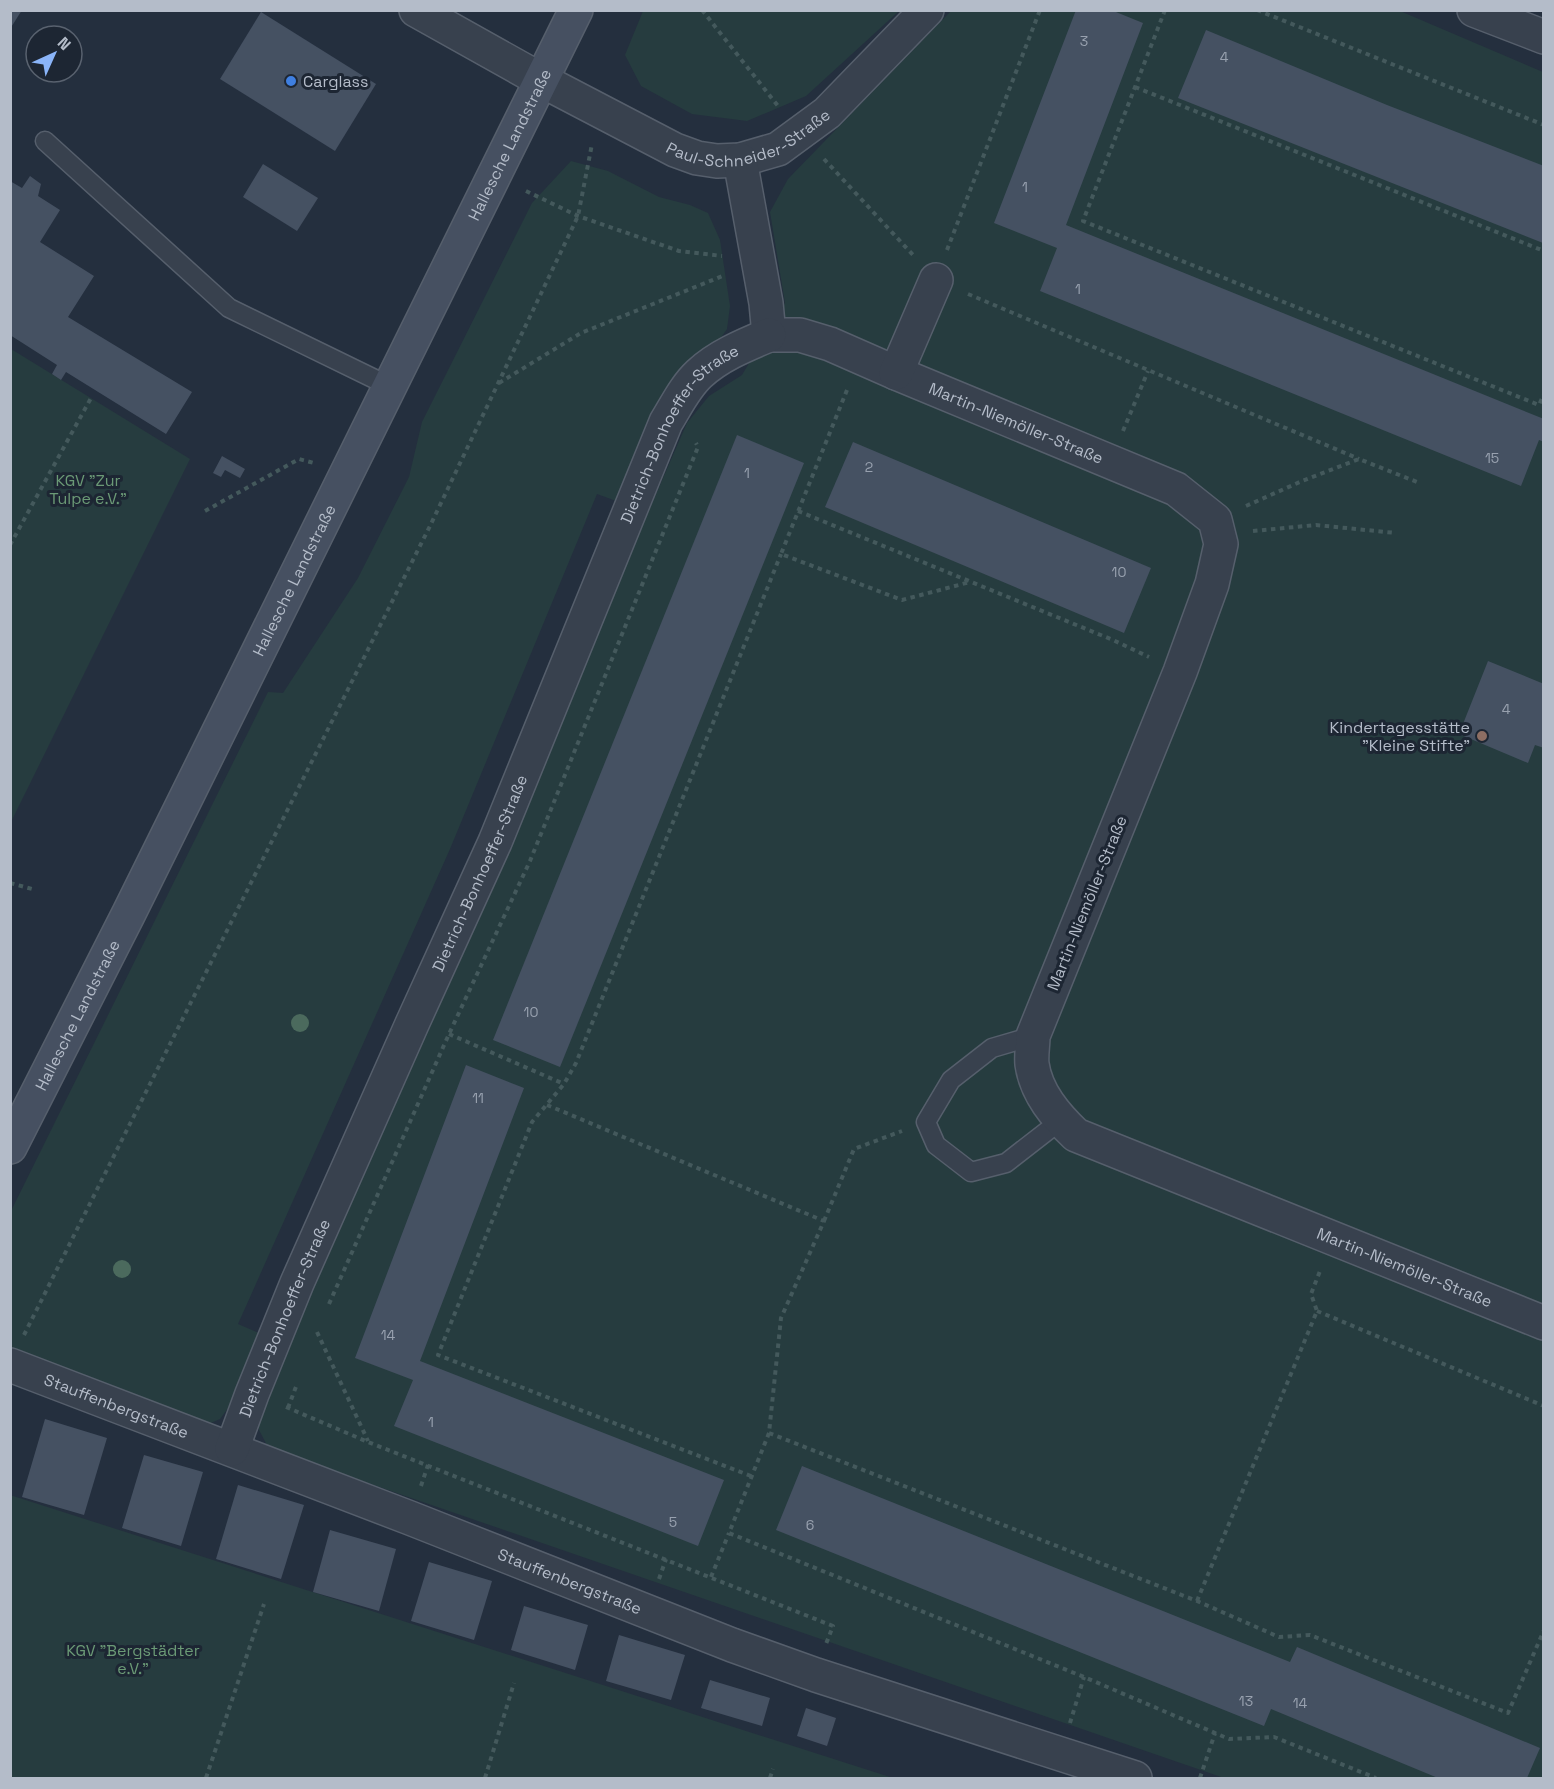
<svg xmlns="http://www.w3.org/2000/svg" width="1554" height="1789" font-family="'Space Grotesk',sans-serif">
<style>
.green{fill:#263c3f}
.building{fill:#455162}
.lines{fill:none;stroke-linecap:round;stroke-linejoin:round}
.service-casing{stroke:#565f6c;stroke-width:21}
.minor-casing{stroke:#565f6c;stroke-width:36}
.tertiary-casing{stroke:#565f6c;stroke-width:36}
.secondary-casing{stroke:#565f6c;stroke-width:36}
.path{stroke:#44595c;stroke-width:4;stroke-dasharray:4.5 4.5;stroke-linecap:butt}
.service{stroke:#38414e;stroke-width:18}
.minor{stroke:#38414e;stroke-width:33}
.tertiary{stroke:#38414e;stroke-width:33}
.secondary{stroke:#465061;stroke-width:33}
.tree{fill:#4b6a5d}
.shop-dot{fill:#3f7fe0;stroke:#1d2633;stroke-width:2}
.education-dot{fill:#8d6e63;stroke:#1d2633;stroke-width:2}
.labels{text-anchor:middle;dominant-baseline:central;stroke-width:6;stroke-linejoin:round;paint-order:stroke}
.number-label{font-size:14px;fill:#98a1af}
.poi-label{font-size:16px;fill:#b4bcc9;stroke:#1d2633;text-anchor:start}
.street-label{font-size:16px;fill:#b4bcc9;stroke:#1d2633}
.park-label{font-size:16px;fill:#6b9a76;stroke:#1d2633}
</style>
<rect width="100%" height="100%" fill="#242f3e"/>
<g class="green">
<path d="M 643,11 L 643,10 L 899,11 L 806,96 L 747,121 L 692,114 L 641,86 L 625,55 Z"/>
<path d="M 951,11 L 1400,11 L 1543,72 L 1543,1778 L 1224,1778 L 269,1449 L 259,1430 L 258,1408 L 687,423 L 709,396 L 742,375 L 785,303 L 770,212 L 788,179 Z"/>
<path d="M 571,161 L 608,171 L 659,197 L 690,205 L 708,213 L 720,240 L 730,306 L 727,329 L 713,349 L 619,502 L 597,494 L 450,849 L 238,1324 L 261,1334 L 234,1400 L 220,1419 L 206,1425 L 11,1350 L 11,1211 L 268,692 L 283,693 L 358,578 L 409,477 L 422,422 L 532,203 Z"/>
<path d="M 11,349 L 190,459 L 11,822 Z"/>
<path d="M 10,1495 L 893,1778 L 11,1778 Z"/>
</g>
<g class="building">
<path d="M 10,10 L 22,10 L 10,29 Z"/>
<path d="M 1076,10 L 1111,10 L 1143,23 L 1066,225 L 1544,419 L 1544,442 L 1539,440 L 1521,486 L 1040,291 L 1057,248 L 994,223 Z"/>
<path d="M 261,12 L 376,84 L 335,151 L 220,79 Z"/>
<path d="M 1206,30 L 1387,105 L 1544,166 L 1543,243 L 1178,98 Z"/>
<path d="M 263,164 L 318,198 L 297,231 L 243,197 Z"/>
<path d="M 30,176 L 41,184 L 38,196 L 60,210 L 40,242 L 94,276 L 68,317 L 192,392 L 166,434 L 66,372 L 61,380 L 52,374 L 57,365 L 10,335 L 10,181 L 22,188 Z"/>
<path d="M 737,435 L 804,463 L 560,1067 L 493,1040 Z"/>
<path d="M 853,442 L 1151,568 L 1124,633 L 825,507 Z"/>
<path d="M 222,456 L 245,469 L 240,478 L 225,470 L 221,477 L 213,473 Z"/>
<path d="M 1488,661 L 1544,684 L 1544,748 L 1535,745 L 1528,763 L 1459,734 Z"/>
<path d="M 466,1065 L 524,1088 L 420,1361 L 724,1480 L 698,1546 L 394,1426 L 413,1380 L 355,1358 Z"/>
<path d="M 45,1419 L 107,1438 L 84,1515 L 22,1497 Z"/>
<path d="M 144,1455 L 203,1472 L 181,1546 L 122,1528 Z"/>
<path d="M 802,1466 L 1290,1662 L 1297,1647 L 1540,1748 L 1527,1778 L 1438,1778 L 1271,1709 L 1264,1726 L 776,1530 Z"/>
<path d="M 238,1485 L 304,1505 L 281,1579 L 216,1559 Z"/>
<path d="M 330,1530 L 396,1549 L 379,1611 L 313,1592 Z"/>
<path d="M 429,1562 L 492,1581 L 474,1640 L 411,1621 Z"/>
<path d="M 524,1606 L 588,1625 L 575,1670 L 511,1650 Z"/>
<path d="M 619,1635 L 685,1655 L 671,1700 L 606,1681 Z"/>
<path d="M 710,1680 L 770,1698 L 762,1726 L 701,1708 Z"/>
<path d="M 806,1708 L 836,1718 L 827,1746 L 797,1736 Z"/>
</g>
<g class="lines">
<g class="service-casing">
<g id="service">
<path d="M 45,141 L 229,308 L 389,386"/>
<path d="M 1033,1036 L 992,1048 L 951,1080 L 926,1122 L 936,1145 L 971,1172 L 1006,1163 L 1060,1121"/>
</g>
</g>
<g class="minor-casing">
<g id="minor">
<path d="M 1474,10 L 1544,37"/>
<path id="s1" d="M 541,80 L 675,150 L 697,158 L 717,161 L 740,160 L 778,149 L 827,113 L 927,10"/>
<path id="s2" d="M 740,160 L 766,303 L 769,335 L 800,335 L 830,344 L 896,373 L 1176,489 L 1215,520 L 1221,544 L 1212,584 L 1180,672 L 1033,1036 C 1033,1045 1031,1055 1032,1064 C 1036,1093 1056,1116 1076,1135 L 1544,1323"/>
<path d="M 896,373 L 936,280"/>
<path id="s3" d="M 10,1365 L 410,1518 L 732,1645 L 816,1675 L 1135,1778"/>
<path id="s4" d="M 232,1449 L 252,1394 L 297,1283 L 412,1024 L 495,842 L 666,422 C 676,406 685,387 699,374 C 718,356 745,345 769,335"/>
</g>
</g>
<g class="tertiary-casing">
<path id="tertiary" d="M 416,10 L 541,80"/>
</g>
<g class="secondary-casing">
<g id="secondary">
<path id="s5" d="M 10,1147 L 129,913 L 576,10"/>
</g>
</g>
<g class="path">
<path d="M 623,10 L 626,10"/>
<path d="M 702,10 L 778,106"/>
<path d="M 1165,10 L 1083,221 L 1539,405 L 1544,394"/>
<path d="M 1257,10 L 1544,125"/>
<path d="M 1135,87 L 1544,251"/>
<path d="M 824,159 L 913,255"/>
<path d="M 526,191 L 578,216 L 679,251 L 722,256"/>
<path d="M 947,250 L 1040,10"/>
<path d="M 968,294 L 1359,459"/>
<path d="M 499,383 L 581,333 L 725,275"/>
<path d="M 847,390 L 781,554 L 902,600 L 970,582"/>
<path d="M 1123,431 L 1148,371"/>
<path d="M 1246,506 L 1302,481 L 1359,459 L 1417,482"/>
<path d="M 205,511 L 299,459 L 314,463"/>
<path d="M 798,511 L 1113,640 L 1149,657"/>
<path d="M 1253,531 L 1316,525 L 1396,533"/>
<path d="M 10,545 L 91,398"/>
<path d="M 10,883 L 32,889"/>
<path d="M 449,1034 L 564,1084"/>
<path d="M 547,1105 L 824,1221 L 781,1318 L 769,1433 L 729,1533 L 1084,1677 L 1229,1739 L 1274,1737 L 1376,1778"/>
<path d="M 824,1221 L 854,1149 L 902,1131"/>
<path d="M 329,1304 L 449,1034 L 530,861 L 698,447 L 696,443"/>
<path d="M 1317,1311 L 1544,1406"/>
<path d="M 317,1332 L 368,1441"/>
<path d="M 24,1335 L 430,526 L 578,216 L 592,144"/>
<path d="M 286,1407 L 368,1442 L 833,1626 L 826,1644"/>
<path d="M 288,1408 L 297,1384"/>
<path d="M 769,1433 L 1197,1601 L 1279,1637 L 1310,1635 L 1508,1713 L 1544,1630"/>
<path d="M 751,1476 L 438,1355 L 532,1122 L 564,1084 L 576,1063 L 781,554"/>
<path d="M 421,1486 L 428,1465"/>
<path d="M 10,1503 L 11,1503"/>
<path d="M 711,1577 L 729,1533"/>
<path d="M 659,1579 L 666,1559"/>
<path d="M 1197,1601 L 1317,1311 L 1311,1294 L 1320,1271"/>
<path d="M 1070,1723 L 1084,1677"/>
<path d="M 206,1778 L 264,1604"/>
<path d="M 485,1778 L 514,1683"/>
<path d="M 770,1778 L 773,1769"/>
<path d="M 1200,1778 L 1215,1733"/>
</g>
<use href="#service" class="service"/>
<use href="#minor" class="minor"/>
<use href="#tertiary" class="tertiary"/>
<use href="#secondary" class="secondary"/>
</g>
<g class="tree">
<circle cx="300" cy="1023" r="9"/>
<circle cx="122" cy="1269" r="9"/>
</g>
<circle class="shop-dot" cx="291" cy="81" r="6"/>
<circle class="education-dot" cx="1482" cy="736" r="6"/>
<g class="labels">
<g class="number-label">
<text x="1084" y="41">3</text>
<text x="1224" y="57">4</text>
<text x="1025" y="187">1</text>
<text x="1078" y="289">1</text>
<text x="1492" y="458">15</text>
<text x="869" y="467">2</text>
<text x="747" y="473">1</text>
<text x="1119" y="572">10</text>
<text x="1506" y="709">4</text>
<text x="531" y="1012">10</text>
<text x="478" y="1098">11</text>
<text x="388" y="1335">14</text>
<text x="431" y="1422">1</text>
<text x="673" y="1522">5</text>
<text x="810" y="1525">6</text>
<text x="1246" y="1701">13</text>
<text x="1300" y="1703">14</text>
</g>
<g class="poi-label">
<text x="303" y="81">Carglass</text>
<text x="1470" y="727" text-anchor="end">Kindertagesstätte<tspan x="1470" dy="18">"Kleine Stifte"</tspan></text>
</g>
<g class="street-label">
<text stroke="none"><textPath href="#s1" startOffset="231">Paul-Schneider-Straße</textPath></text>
<text stroke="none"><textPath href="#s5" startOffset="1120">Hallesche Landstraße</textPath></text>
<text stroke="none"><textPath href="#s2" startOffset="442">Martin-Niemöller-Straße</textPath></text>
<text stroke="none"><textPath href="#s4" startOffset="1113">Dietrich-Bonhoeffer-Straße</textPath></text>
<text stroke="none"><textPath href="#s5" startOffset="634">Hallesche Landstraße</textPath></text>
<text stroke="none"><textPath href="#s4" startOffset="627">Dietrich-Bonhoeffer-Straße</textPath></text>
<text transform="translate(1087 903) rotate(-68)">Martin-Niemöller-Straße</text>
<text stroke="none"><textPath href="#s5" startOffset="148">Hallesche Landstraße</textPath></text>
<text stroke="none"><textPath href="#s2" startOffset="1684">Martin-Niemöller-Straße</textPath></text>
<text stroke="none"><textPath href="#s4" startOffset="141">Dietrich-Bonhoeffer-Straße</textPath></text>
<text stroke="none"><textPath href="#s3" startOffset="114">Stauffenbergstraße</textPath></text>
<text stroke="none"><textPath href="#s3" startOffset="600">Stauffenbergstraße</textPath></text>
</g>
<g class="park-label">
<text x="88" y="480">KGV "Zur<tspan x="88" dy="18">Tulpe e.V."</tspan></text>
<text x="133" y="1650">KGV "Bergstädter<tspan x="133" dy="18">e.V."</tspan></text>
</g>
</g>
<rect width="1554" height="1789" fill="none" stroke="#b4bcc9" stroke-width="24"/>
<g transform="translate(54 54) rotate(45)"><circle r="28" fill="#1d2633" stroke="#59626f" stroke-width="1.5"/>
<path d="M0-4.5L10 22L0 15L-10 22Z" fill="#8ab4f8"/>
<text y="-9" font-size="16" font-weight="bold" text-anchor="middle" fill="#b4bcc9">N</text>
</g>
</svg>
